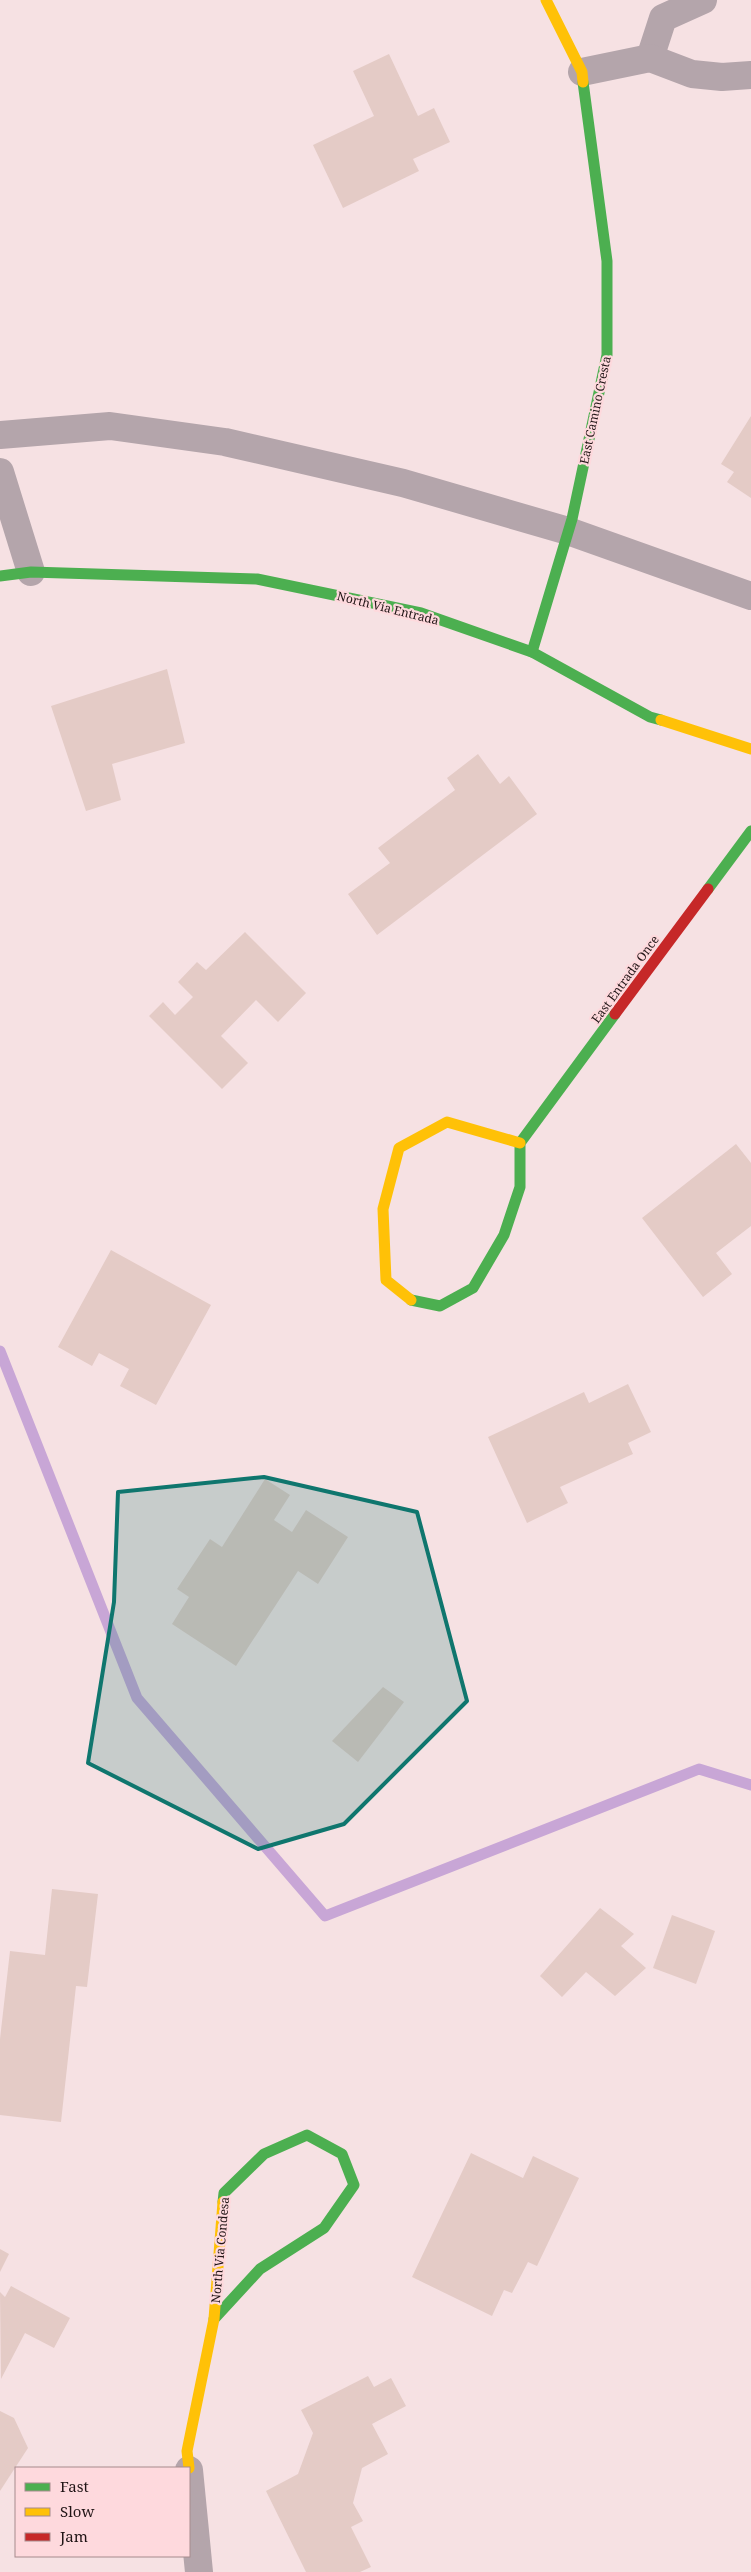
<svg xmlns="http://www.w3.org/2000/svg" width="751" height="2572" font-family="'Noto Serif',serif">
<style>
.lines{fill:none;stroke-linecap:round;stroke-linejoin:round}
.stream{stroke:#c8a6d6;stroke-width:11}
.building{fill:#e4cbc6}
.street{stroke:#b4a5ab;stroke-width:28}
.fast{stroke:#4caf50;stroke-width:11}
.slow{stroke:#ffc107;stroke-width:11}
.jam{stroke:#c62828;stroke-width:11}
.marked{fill:#0f766e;fill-opacity:0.2;stroke:#0f766e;stroke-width:4;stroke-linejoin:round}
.labels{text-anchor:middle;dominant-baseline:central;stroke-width:4.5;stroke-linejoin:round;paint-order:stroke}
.street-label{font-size:12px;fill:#211516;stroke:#fed9dd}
</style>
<rect width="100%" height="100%" fill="#f6e1e3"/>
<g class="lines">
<path class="stream" d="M 0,1351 L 137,1698 L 325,1916 L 699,1769 L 751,1785"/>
</g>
<g class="building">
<path d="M 389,54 L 418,116 L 434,108 L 450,142 L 413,159 L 419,171 L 343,208 L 313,145 L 374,116 L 353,71 Z"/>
<path d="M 751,416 L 751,498 L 727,482 L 734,472 L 721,464 Z"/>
<path d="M 167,669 L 185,743 L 112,764 L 121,800 L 86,811 L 51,706 Z"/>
<path d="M 478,754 L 500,784 L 509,776 L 537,814 L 377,935 L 348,894 L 390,863 L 378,848 L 455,790 L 447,778 Z"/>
<path d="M 245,932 L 306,993 L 278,1022 L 256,1000 L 221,1036 L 248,1063 L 222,1089 L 149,1016 L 163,1002 L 175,1015 L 193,997 L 178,982 L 197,962 L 206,970 Z"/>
<path d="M 736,1144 L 751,1163 L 751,1226 L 716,1253 L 732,1274 L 703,1297 L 642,1218 Z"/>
<path d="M 111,1250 L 211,1305 L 156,1405 L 120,1386 L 129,1369 L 99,1353 L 92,1366 L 58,1347 Z"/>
<path d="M 628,1384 L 651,1432 L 628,1443 L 633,1454 L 560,1487 L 568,1503 L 527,1523 L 488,1437 L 584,1392 L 589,1403 Z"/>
<path d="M 265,1479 L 290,1495 L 274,1520 L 292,1532 L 306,1510 L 348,1537 L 318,1584 L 298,1571 L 236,1666 L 172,1624 L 189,1597 L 177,1589 L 210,1539 L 222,1547 Z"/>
<path d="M 383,1687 L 404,1702 L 358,1762 L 332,1741 Z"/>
<path d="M 52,1889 L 98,1894 L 87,1987 L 76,1986 L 61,2122 L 0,2115 L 0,2039 L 10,1951 L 45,1955 Z"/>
<path d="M 600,1908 L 634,1934 L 621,1946 L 646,1968 L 615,1996 L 586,1972 L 562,1997 L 540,1976 Z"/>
<path d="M 672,1915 L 715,1931 L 696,1984 L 653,1968 Z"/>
<path d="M 471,2153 L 523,2178 L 533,2156 L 579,2178 L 537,2266 L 528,2262 L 512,2293 L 504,2290 L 492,2316 L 412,2277 Z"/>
<path d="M 0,2249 L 9,2254 L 0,2272 Z"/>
<path d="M 11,2286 L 70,2318 L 54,2348 L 25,2333 L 1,2379 L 0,2292 L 5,2297 Z"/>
<path d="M 368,2376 L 374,2387 L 391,2378 L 406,2406 L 372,2424 L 388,2454 L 362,2468 L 353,2503 L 363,2521 L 351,2527 L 371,2567 L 360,2572 L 306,2572 L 266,2491 L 298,2474 L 313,2433 L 301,2410 Z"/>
<path d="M 0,2411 L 14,2418 L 28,2448 L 0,2491 Z"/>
</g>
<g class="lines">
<g class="street">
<path d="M 650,58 L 663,18 L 703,0"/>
<path d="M 582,72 L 650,58 L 692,74 L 722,77 L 751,75"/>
<path d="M 0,435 L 110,426 L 225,442 L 403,483 L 568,531 L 751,596"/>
<path d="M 0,472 L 31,572"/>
<path d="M 189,2470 L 199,2572"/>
</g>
<g class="fast">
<path d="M 0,576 L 31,572 L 257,579 L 421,613 L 532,652 L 650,717 L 661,720"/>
<path d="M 532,652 L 572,519 L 607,355 L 607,261 L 583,82"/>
<path d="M 708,889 L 751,831"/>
<path d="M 411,1300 L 440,1306 L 473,1288 L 504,1235 L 520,1187 L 520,1143 L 615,1014"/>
<path d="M 214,2319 L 260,2269 L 324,2228 L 354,2185 L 342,2154 L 307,2135 L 264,2154 L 224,2193 L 223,2202"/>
</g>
<g class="slow">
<path d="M 546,0 L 582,72 L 583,82"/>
<path d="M 661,720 L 751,749"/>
<path d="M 411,1300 L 386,1280 L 383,1209 L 399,1148 L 447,1122 L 520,1143"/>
<path d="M 189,2468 L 187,2451 L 214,2319 L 223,2202"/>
</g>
<path class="jam" d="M 615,1014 L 708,889"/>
</g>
<path class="marked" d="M 264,1477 L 417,1512 L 467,1701 L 344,1824 L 258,1849 L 88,1763 L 114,1602 L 118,1492 Z"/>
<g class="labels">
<g class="street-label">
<text transform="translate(595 410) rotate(-78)">East Camino Cresta</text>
<text transform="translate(388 608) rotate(14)">North Via Entrada</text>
<text transform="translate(625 979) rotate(-54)">East Entrada Once</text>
<text transform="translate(220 2250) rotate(-85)">North Via Condesa</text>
</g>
</g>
<rect x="15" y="2467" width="175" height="90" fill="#fed9dd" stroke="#a68b8d"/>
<rect x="25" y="2483" width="25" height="8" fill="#4caf50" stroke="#a68b8d"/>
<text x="60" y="2492" font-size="15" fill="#211516">Fast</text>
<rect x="25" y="2508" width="25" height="8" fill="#ffc107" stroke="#a68b8d"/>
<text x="60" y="2517" font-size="15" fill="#211516">Slow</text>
<rect x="25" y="2533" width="25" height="8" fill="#c62828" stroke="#a68b8d"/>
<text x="60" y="2542" font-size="15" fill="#211516">Jam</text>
</svg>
